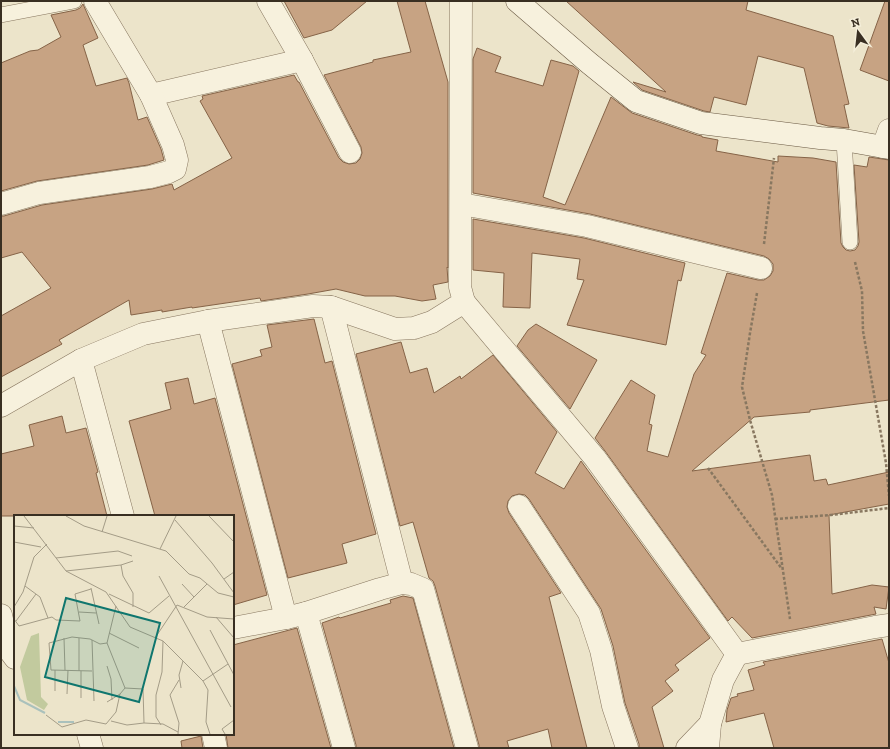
<svg xmlns="http://www.w3.org/2000/svg" width="890" height="749" font-family="'Zilla Slab',serif">
<style>
.building{fill:#c7a383;stroke:#856347}
.lines{fill:none;stroke-linecap:round;stroke-linejoin:round}
.lane-casing{stroke:#887760;stroke-width:16}
.street-casing{stroke:#887760;stroke-width:23}
.secondary-casing{stroke:#6a5943;stroke-width:23}
.path{stroke:#887760;stroke-width:2.5;stroke-dasharray:3 2;stroke-linecap:butt}
.lane{stroke:#f7f1dd;stroke-width:15}
.street{stroke:#f7f1dd;stroke-width:22}
.secondary{stroke:#f7f1dd;stroke-width:22}
.inset-river{fill:none;stroke:#aac1bc;stroke-width:2}
.inset-road{fill:none;stroke:#a49c87;stroke-width:1}
.view{fill:#0f766e;fill-opacity:0.15;stroke:#0f766e;stroke-width:2}
.inset-edge{fill:none;stroke:#392f22;stroke-width:2}
</style>
<rect width="100%" height="100%" fill="#ece4ca"/>
<g class="building">
<path d="M 284,1 L 367,1 L 332,30 L 304,38 Z"/>
<path d="M 397,1 L 425,1 L 448,82 L 448,268 L 447,267 L 448,282 L 433,285 L 436,299 L 422,301 L 395,296 L 365,296 L 336,289 L 308,294 L 261,301 L 260,298 L 192,308 L 192,307 L 162,312 L 162,310 L 131,315 L 129,300 L 59,340 L 62,344 L 1,377 L 1,316 L 51,288 L 22,252 L 1,258 L 1,216 L 4,216 L 42,205 L 152,189 L 172,184 L 174,190 L 232,158 L 200,101 L 203,99 L 202,96 L 294,75 L 298,82 L 299,82 L 339,158 L 343,162 L 349,164 L 356,163 L 360,159 L 362,153 L 361,147 L 324,75 L 373,62 L 373,60 L 411,52 Z"/>
<path d="M 566,1 L 748,1 L 746,10 L 833,36 L 849,104 L 844,105 L 849,128 L 828,126 L 817,123 L 804,68 L 758,56 L 746,105 L 714,97 L 710,112 L 704,111 L 642,90 L 633,82 L 666,92 Z"/>
<path d="M 885,1 L 889,1 L 889,81 L 860,70 Z"/>
<path d="M 83,4 L 98,38 L 83,45 L 96,86 L 127,78 L 129,83 L 138,120 L 147,117 L 161,149 L 164,160 L 148,165 L 37,181 L 1,191 L 1,63 L 30,51 L 38,50 L 61,37 L 51,15 L 76,10 L 80,8 Z"/>
<path d="M 477,48 L 501,57 L 495,72 L 543,86 L 551,60 L 573,66 L 579,71 L 543,197 L 565,205 L 611,97 L 632,113 L 697,135 L 702,136 L 702,137 L 718,140 L 716,151 L 778,162 L 778,156 L 813,158 L 836,162 L 841,243 L 843,247 L 846,250 L 850,251 L 855,250 L 858,246 L 859,242 L 854,165 L 867,167 L 869,157 L 889,160 L 889,400 L 810,410 L 810,412 L 754,417 L 692,471 L 810,455 L 814,481 L 826,479 L 828,485 L 889,472 L 889,504 L 829,515 L 832,594 L 872,585 L 889,587 L 886,609 L 874,607 L 876,614 L 752,638 L 732,617 L 728,621 L 605,451 L 595,438 L 631,380 L 655,395 L 649,424 L 652,425 L 647,451 L 668,457 L 694,374 L 706,355 L 701,353 L 727,273 L 758,280 L 764,280 L 770,276 L 773,271 L 773,264 L 769,259 L 764,256 L 590,214 L 473,193 L 473,59 Z"/>
<path d="M 473,219 L 584,238 L 685,263 L 681,281 L 678,280 L 666,345 L 567,325 L 584,280 L 577,279 L 580,259 L 532,253 L 530,308 L 503,307 L 504,273 L 473,270 Z"/>
<path d="M 314,319 L 325,363 L 332,361 L 376,534 L 342,544 L 347,563 L 288,578 L 232,364 L 262,356 L 260,350 L 272,347 L 267,325 Z"/>
<path d="M 536,324 L 597,360 L 570,409 L 517,346 L 528,330 Z"/>
<path d="M 401,342 L 410,373 L 427,368 L 434,393 L 460,376 L 461,379 L 493,355 L 557,432 L 535,473 L 564,489 L 581,461 L 710,638 L 675,665 L 679,670 L 665,681 L 673,691 L 652,707 L 664,748 L 639,748 L 639,744 L 625,703 L 613,646 L 601,609 L 529,499 L 525,495 L 519,494 L 512,496 L 508,501 L 507,507 L 509,513 L 561,593 L 549,597 L 587,748 L 552,748 L 548,729 L 507,741 L 509,748 L 479,748 L 479,745 L 435,586 L 433,581 L 429,578 L 413,522 L 400,526 L 356,354 Z"/>
<path d="M 188,378 L 194,404 L 215,398 L 267,595 L 233,605 L 233,516 L 155,516 L 129,421 L 171,409 L 165,383 Z"/>
<path d="M 62,416 L 66,433 L 86,428 L 98,472 L 96,473 L 107,516 L 1,516 L 1,454 L 34,446 L 29,425 Z"/>
<path d="M 403,596 L 413,598 L 454,748 L 356,748 L 356,745 L 322,623 L 339,617 L 340,618 L 391,603 L 390,600 Z"/>
<path d="M 297,628 L 331,748 L 228,748 L 226,734 L 233,734 L 233,645 Z"/>
<path d="M 882,639 L 889,663 L 889,748 L 774,748 L 764,713 L 726,722 L 727,710 L 731,698 L 738,696 L 737,694 L 754,690 L 748,670 L 765,665 L 763,662 Z"/>
<path d="M 201,736 L 203,748 L 182,748 L 181,741 Z"/>
</g>
<g class="lines">
<g class="lane-casing">
<g id="lane">
<path d="M 1,15 L 74,1"/>
<path d="M 844,140 L 850,242"/>
</g>
</g>
<g class="street-casing">
<g id="street">
<path d="M 268,1 L 302,60 L 350,152"/>
<path d="M 151,95 L 302,60"/>
<path d="M 883,147 L 889,130"/>
<path d="M 1,204 L 39,193 L 150,177 L 169,172 L 175,169 L 177,160 L 173,145 L 151,95 L 95,1"/>
<path d="M 461,204 L 587,226 L 761,268"/>
<path d="M 464,302 L 595,458 L 737,654"/>
<path d="M 331,307 L 402,583"/>
<path d="M 208,321 L 286,618"/>
<path d="M 81,360 L 123,516"/>
<path d="M 1,406 L 81,360 L 143,334 L 208,321 L 313,306 L 331,307 L 395,329 L 414,328 L 432,322 L 464,302 L 460,287 L 461,1"/>
<path d="M 519,506 L 589,613 L 601,650 L 613,706 L 627,748"/>
<path d="M 306,613 L 344,748"/>
<path d="M 1,615 L 9,650 L 15,658"/>
<path d="M 233,628 L 286,618 L 306,613 L 380,589 L 402,583 L 411,584 L 423,589 L 467,748"/>
<path d="M 737,654 L 794,643 L 875,627 L 889,625"/>
<path d="M 88,734 L 92,748"/>
<path d="M 213,734 L 216,748"/>
<path d="M 687,748 L 710,724"/>
<path d="M 708,748 L 710,724 L 723,680 L 737,654"/>
</g>
</g>
<g class="secondary-casing">
<path id="secondary" d="M 517,1 L 589,63 L 636,101 L 701,123 L 820,138 L 844,140 L 889,148"/>
</g>
<g class="path">
<path d="M 764,244 L 774,158"/>
<path d="M 855,262 L 862,291 L 863,331 L 886,463 L 889,496"/>
<path d="M 757,293 L 750,333 L 742,387 L 750,420 L 772,495 L 790,619"/>
<path d="M 708,468 L 782,569"/>
<path d="M 775,519 L 831,515 L 889,508"/>
</g>
<use href="#lane" class="lane"/>
<use href="#street" class="street"/>
<use href="#secondary" class="secondary"/>
</g>
<g transform="translate(14 515)">
<rect width="220" height="220" fill="#ece4ca"/>
<path d="M 25,118 L 27,182 L 34,189 L 30,195 L 13,185 L 6,152 L 17,121 Z" fill="#c2ca9e"/>
<path class="inset-river" d="M 0,171 L 6,185 L 31,198M 44,207 L 60,207"/>
<path class="inset-road" d="M 10,1 L 52,56 L 92,77 L 116,112 L 149,126 L 189,166 L 194,175 L 192,207 L 196,219M 52,1 L 70,11 L 152,36 L 175,59 L 186,63 L 204,78 L 220,82M 195,1 L 220,27M 161,5 L 198,48 L 220,78M 0,11 L 20,13M 88,17 L 93,1M 0,27 L 27,32M 146,34 L 162,1M 42,43 L 104,36 L 118,41M 107,50 L 109,61 L 119,78 L 119,92M 52,56 L 107,50 L 119,46M 145,61 L 217,192M 210,64 L 220,57M 168,69 L 180,82M 11,71 L 26,82 L 34,103M 77,73 L 85,109M 95,79 L 135,98 L 155,81M 0,92 L 9,77 L 20,42 L 33,29M 170,92 L 193,69M 65,97 L 82,98M 202,102 L 220,123M 0,104 L 5,111 L 38,102 L 42,105 L 66,106 L 61,79 L 77,74M 2,106 L 22,79M 196,115 L 220,160M 95,118 L 125,133M 50,123 L 51,155M 141,123 L 163,90 L 193,102 L 220,104M 78,125 L 80,186M 93,128 L 111,173M 93,151 L 97,164 L 98,185M 65,156 L 65,123M 67,156 L 67,183M 78,156 L 37,155 L 35,128 L 58,122 L 76,124 L 86,129 L 93,128 L 102,91M 189,166 L 214,149M 111,173 L 129,174 L 130,208 L 149,209 L 164,217M 167,173 L 165,160 L 169,146M 41,176 L 41,155M 53,179 L 54,155M 93,187 L 106,179M 32,200 L 48,212 L 72,205 L 92,209 L 102,197 L 106,179 L 111,173M 97,206 L 113,210 L 130,208M 147,210 L 142,202 L 142,180 L 148,157 L 149,126M 164,219 L 165,208 L 156,180 L 165,165M 211,219 L 208,214 L 220,205"/>
<path class="view" d="M 52,83 L 146,108 L 125,187 L 31,162 Z"/>
<rect width="220" height="220" class="inset-edge"/>
</g>
<rect width="890" height="749" fill="none" stroke="#392f22" stroke-width="4"/>
<g transform="translate(858 32) rotate(345)" stroke="#f4eed9" stroke-width="3" paint-order="stroke">
<path d="M0-3L7 15L0 10L-7 15Z" fill="#392f22"/>
<text y="-6" font-size="11" font-weight="bold" text-anchor="middle" fill="#392f22">N</text>
</g>
</svg>
